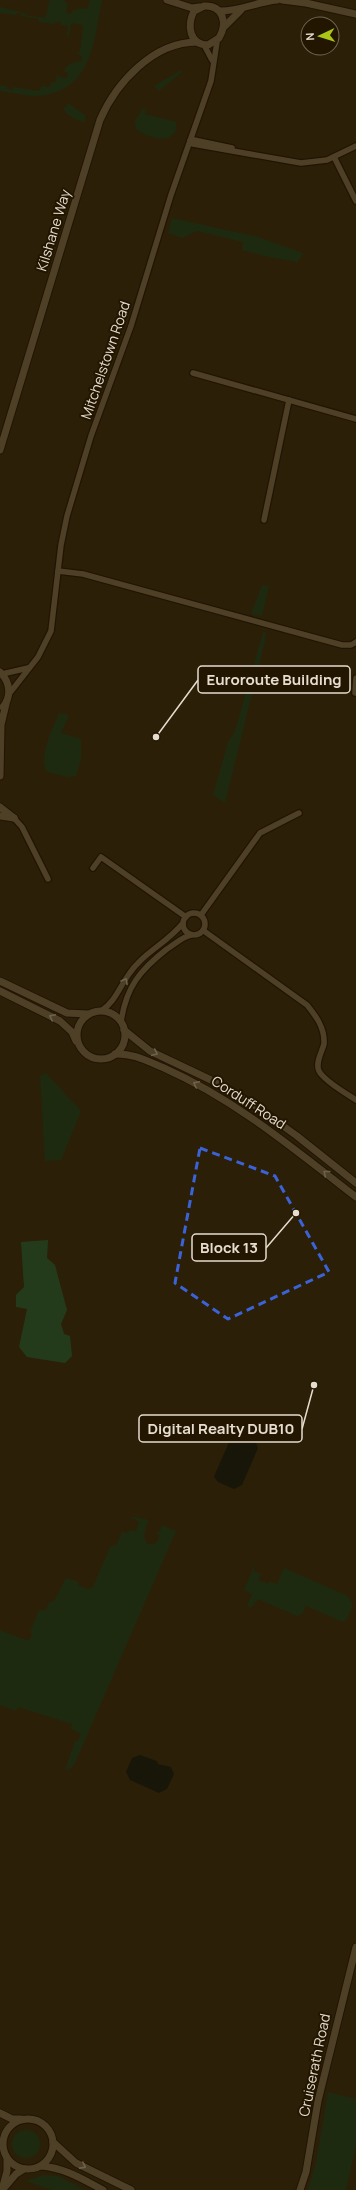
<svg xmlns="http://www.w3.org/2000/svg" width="356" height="2190" font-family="Manrope,sans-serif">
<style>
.green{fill:#0d381c}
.forest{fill:#195e32}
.water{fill:#000c0d}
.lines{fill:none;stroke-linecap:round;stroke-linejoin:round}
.minor-casing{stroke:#140800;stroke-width:8}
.tertiary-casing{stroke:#140800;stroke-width:9}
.secondary-casing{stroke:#140800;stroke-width:9}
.minor{stroke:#78694f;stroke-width:5.5}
.tertiary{stroke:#78694f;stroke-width:7}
.secondary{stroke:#78694f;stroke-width:7}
.oneway{stroke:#c0b4a2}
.marked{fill:none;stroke:#3b63d7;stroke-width:3;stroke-dasharray:8 5;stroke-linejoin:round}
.labels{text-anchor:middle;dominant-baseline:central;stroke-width:4;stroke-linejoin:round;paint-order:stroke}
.street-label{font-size:14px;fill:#e6ddcf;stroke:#221600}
.leader{fill:none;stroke:#e6ddcf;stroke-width:1.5}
.callout-dot{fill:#e6ddcf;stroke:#221600;stroke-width:1.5}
.callout{fill:#221600;stroke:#e6ddcf;stroke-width:1.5}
.callout-label{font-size:15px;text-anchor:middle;font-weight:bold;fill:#e6ddcf}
</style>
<rect width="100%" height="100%" fill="#2b1f07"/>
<g class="green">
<path d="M 50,0 L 64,0 L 68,5 L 66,13 L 71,14 L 72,11 L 81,8 L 87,9 L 90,0 L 102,0 C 94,38 93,86 46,95 C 31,98 15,93 0,91 L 0,85 L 7,86 L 7,89 L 13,90 L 13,87 L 40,91 L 41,86 L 50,87 L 51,82 L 56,82 L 57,74 L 59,77 L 67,78 L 68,72 L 64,72 C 67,63 74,62 82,61 L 82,57 L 76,51 L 80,52 L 83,25 L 71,23 L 69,37 L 67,36 L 68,26 L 61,25 L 61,22 L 55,22 L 54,24 L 39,22 L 39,19 L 22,16 L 22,13 L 17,13 L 16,15 L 0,13 L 0,7 L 25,13 L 25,15 L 45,18 Z"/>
<path d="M 181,70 L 181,73 L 159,91 L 154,86 Z"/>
<path d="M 68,103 L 85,115 L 85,122 C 77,121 67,116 63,108 L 66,108 Z"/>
<path d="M 143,108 L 146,109 L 145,114 L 176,122 C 179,147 148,139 136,129 L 135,121 Z"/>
<path d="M 172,218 L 258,237 L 303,253 L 298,262 L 269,257 L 242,250 L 243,242 L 197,231 L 182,238 L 168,233 Z"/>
<path d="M 262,585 L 269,586 L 262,616 L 251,614 Z"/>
<path d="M 263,632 L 266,632 L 265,641 L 225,803 L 213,795 L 228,742 L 235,731 Z"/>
<path d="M 59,713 L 69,715 L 61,733 L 81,739 L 81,759 L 76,776 L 68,777 L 47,772 C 38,755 53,729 59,713 Z"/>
<path d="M 46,1073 L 81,1111 L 61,1160 L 45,1161 L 40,1076 Z"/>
<path d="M 129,1516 L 149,1520 C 146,1527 141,1538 148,1544 C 155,1545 159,1542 159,1535 L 156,1532 L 160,1531 L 162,1525 L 176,1531 L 75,1763 L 71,1768 L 65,1770 L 75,1741 L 78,1741 L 81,1734 L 71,1729 L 72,1724 L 18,1707 L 16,1711 L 0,1705 L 0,1630 L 26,1640 L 30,1639 L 32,1634 L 30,1632 L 39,1610 L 46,1610 L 49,1602 L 54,1601 L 66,1578 L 79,1582 L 78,1585 L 88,1589 L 93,1587 L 110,1547 L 117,1544 L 122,1531 L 126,1533 L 131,1530 L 136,1531 L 139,1522 Z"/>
<path d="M 256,1562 L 254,1571 L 261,1574 L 258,1580 L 268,1584 L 269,1581 L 277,1584 L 284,1568 L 348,1596 L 353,1605 L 347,1619 L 343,1622 L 306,1606 L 302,1614 L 297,1616 L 258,1599 L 251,1608 L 247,1606 L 252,1594 L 244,1590 Z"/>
<path d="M 328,2092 L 356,2099 L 356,2146 L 346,2190 L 308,2190 L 316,2163 Z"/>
<circle cx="26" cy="2144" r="14"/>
<path d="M 43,2175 L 58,2176 L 85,2190 L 51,2190 L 26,2181 Z"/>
</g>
<path class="forest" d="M 48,1240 L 47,1258 L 55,1265 L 67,1310 L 61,1324 L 64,1334 L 70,1336 L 72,1356 L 65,1363 L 27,1357 L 19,1347 L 27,1309 L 16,1307 L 16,1295 L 24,1287 L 21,1242 Z"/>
<g class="water">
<path d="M 246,1430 L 251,1431 L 258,1448 L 242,1485 L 234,1489 L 218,1482 L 214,1477 L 215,1474 L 231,1438 Z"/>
<path d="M 140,1755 L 157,1761 L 158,1764 L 171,1767 L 174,1774 L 167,1789 L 159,1793 L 130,1780 L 126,1772 L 132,1758 Z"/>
</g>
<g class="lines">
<g class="minor-casing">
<g id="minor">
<path d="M 204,45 L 212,60"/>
<path d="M 190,141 L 193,144 L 301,163 L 327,160 L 356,146"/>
<path d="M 190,141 L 194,140 L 232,148"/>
<path d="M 334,157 L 356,201"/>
<path d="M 193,373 L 356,419"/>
<path d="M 264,520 L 289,400"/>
<path d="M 58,571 L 83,574 L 342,645 L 351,645 L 356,642"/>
<path d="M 2,674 L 28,668"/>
<path d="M 355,693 L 356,678"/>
<path d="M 9,694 L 38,657 L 51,631 L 61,545 L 67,516 L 91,436 L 131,326 L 171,195 L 211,81 L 217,42"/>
<path d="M 14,818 L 22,827 L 48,879"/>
<path d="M 93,868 L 101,857 L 186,917"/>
<circle cx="194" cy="924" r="11"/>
<path d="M 201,915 L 260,833 L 299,813"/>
<path d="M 204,931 L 307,1005 C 316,1016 325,1028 324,1044 C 322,1052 315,1063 319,1071 C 324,1081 347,1094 356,1100"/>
<path d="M 101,1011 C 115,1002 119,988 129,974 C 143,953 167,943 183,923"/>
<path d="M 121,1022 C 126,987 140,970 167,949 C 175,944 182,937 191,935"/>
</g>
</g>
<g class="tertiary-casing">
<g id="tertiary">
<path d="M 167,0 L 192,8 L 199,7"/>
<path d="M 282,0 L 306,3 L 356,14"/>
<path d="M 204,6 C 223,5 228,23 219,38 L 208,45 C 189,45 187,25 194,11 Z"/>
<path d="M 221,11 C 240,11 257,2 277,0"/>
<path d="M 224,27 L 241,10"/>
<path d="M 0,450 L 100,120 C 116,83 153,42 197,42"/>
<path d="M 0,672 C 10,682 12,696 3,707"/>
<path d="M 0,776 L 1,725 L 6,704"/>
<path d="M 0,807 L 14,818"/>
<path d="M 0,816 L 14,818"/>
<path d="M 0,981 L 67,1013 L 88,1014"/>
<path d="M 0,991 L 60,1021 L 72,1032 L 76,1041"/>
<circle cx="101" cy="1035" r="24"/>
<path d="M 124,1030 L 150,1051 L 211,1080 L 254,1105 L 297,1136 L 356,1183"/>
<path d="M 115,1054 C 133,1053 147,1061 164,1068 C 236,1100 294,1149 356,1197"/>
<path d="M 4,2188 L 16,2174 L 24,2169"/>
<path d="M 2,2190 L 7,2171 L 7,2158"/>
</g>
</g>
<g class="secondary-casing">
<g id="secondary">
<path d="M 0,2113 L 12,2119 L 21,2119"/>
<circle cx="28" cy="2144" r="25"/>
<path d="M 53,2142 L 76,2163 L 131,2190"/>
<path d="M 41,2166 C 65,2168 82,2179 103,2190"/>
<path d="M 300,2190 L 306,2172 L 318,2101 L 356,1947"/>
</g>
</g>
<use href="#minor" class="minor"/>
<use href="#tertiary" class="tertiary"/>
<use href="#secondary" class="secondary"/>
</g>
<defs><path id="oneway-chevron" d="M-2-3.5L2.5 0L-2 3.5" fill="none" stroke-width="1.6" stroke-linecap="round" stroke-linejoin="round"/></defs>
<g class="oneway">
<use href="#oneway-chevron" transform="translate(125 981) rotate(-60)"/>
<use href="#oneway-chevron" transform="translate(52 1017) rotate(-153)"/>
<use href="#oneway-chevron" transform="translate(155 1053) rotate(25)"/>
<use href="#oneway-chevron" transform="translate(196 1084) rotate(-153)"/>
<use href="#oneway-chevron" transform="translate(326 1173) rotate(-141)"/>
<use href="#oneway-chevron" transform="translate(83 2166) rotate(28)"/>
</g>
<path d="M0 0H356V2190H0ZM 200,1148 L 275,1176 L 329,1272 L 228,1319 L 175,1283 Z" fill="#2b1f07" fill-opacity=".55" fill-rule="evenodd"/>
<path class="marked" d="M 200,1148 L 275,1176 L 329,1272 L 228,1319 L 175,1283 Z"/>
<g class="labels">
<g class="street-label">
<text transform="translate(53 230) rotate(-73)">Kilshane Way</text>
<text transform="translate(105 360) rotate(-71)">Mitchelstown Road</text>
<text transform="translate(249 1102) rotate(33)">Corduff Road</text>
<text transform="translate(314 2065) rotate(-78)">Cruiserath Road</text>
</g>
</g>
<path class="leader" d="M156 737L198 680M296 1213L266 1248M314 1385L302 1429"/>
<g class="callout-dot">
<circle cx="156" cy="737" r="4"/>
<circle cx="296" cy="1213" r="4"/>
<circle cx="314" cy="1385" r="4"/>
</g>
<g class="callout">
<rect x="198" y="666" width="152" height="27" rx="4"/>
<rect x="192" y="1234" width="74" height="27" rx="4"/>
<rect x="139" y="1415" width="163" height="27" rx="4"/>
</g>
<g class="callout-label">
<text x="274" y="685">Euroroute Building</text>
<text x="229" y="1253">Block 13</text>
<text x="221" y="1434">Digital Realty DUB10</text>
</g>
<g transform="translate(320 36) rotate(266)"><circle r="19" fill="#221600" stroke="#706653"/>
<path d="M0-3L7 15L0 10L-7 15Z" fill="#abc616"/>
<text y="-6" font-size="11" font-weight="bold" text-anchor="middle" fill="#e6ddcf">N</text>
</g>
</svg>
